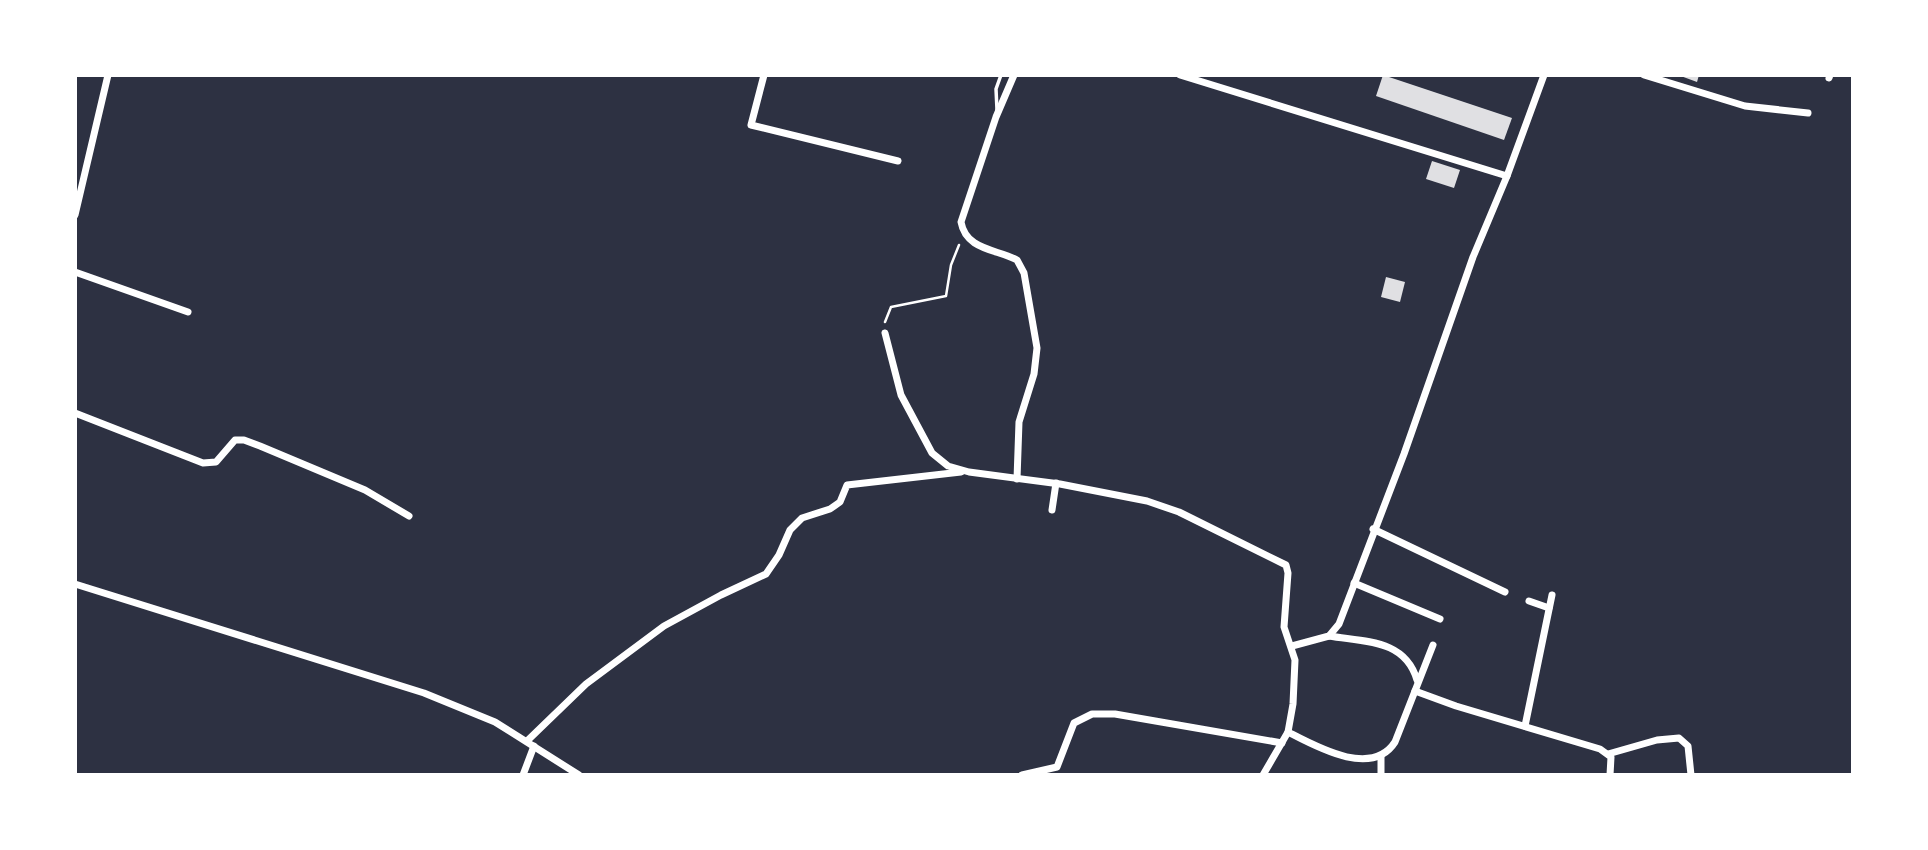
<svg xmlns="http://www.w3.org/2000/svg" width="1928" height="850" font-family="'Source Serif 4',serif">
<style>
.building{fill:#e0e0e3}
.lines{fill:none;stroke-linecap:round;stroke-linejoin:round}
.path{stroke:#fff;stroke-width:2.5}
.service{stroke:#fff;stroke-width:3.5}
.minor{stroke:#fff;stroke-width:7}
</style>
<rect width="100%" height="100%" fill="#2d3142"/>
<g class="building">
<path d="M 1383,75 L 1512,118 L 1504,140 L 1376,96 Z"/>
<path d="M 1678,75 L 1699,75 L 1697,82 Z"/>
<path d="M 1432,161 L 1460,170 L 1454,188 L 1426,179 Z"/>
<path d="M 1386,277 L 1405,282 L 1400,302 L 1381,297 Z"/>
</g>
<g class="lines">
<path class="path" d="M 885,322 L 891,307 L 946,296 L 951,265 L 959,245"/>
<path class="service" d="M 997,110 L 996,89 L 1001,75"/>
<g class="minor">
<path d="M 764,75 L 751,125 L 898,161"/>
<path d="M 1014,75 L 996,117 L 961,222 C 966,250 996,249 1017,260 L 1024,273 L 1037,348 L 1034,374 L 1019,422 L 1017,479"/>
<path d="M 1180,75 L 1507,176"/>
<path d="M 1644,75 L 1745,106 L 1808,113"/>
<path d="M 1829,78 L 1830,75"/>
<path d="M 75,215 L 108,75"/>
<path d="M 75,272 L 188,312"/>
<path d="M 885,333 L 901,395 L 932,453 L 948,466 L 969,472 L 1060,484 L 1147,501 L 1179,512 L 1286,565 L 1288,573 L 1284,627 L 1295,660 L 1293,704 L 1288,732 L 1263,775"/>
<path d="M 75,413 L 203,463 L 216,462 L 235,440 L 244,440 L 260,446 L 365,490 L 409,516"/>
<path d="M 1052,510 L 1056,483"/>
<path d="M 1373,529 L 1505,592"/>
<path d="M 1354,583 L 1440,619"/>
<path d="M 75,584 L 424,693 L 495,722 L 579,775"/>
<path d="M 1529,601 L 1549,608"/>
<path d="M 1329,636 C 1365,642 1405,639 1417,680"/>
<path d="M 1292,646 L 1329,636 L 1339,624 L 1404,454 L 1473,257 L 1507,176 L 1544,75"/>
<path d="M 1415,691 L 1456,706 L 1600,749 L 1611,757 L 1610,775"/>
<path d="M 1525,726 L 1552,595"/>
<path d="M 1288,732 C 1317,747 1372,778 1395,742 L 1433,645"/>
<path d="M 527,741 L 586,684 L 664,626 L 721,595 L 766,574 L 779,555 L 790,530 L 802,518 L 830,509 L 840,502 L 847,485 L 961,472"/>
<path d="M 1608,754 L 1657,740 L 1679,738 L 1688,746 L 1691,775"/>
<path d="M 523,775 L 534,746"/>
<path d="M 1022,775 L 1057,767 L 1074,723 L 1092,714 L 1115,714 L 1282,743"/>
<path d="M 1381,775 L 1381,756"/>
</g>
</g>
<rect width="1928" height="850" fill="none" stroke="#ffffff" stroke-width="154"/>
</svg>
